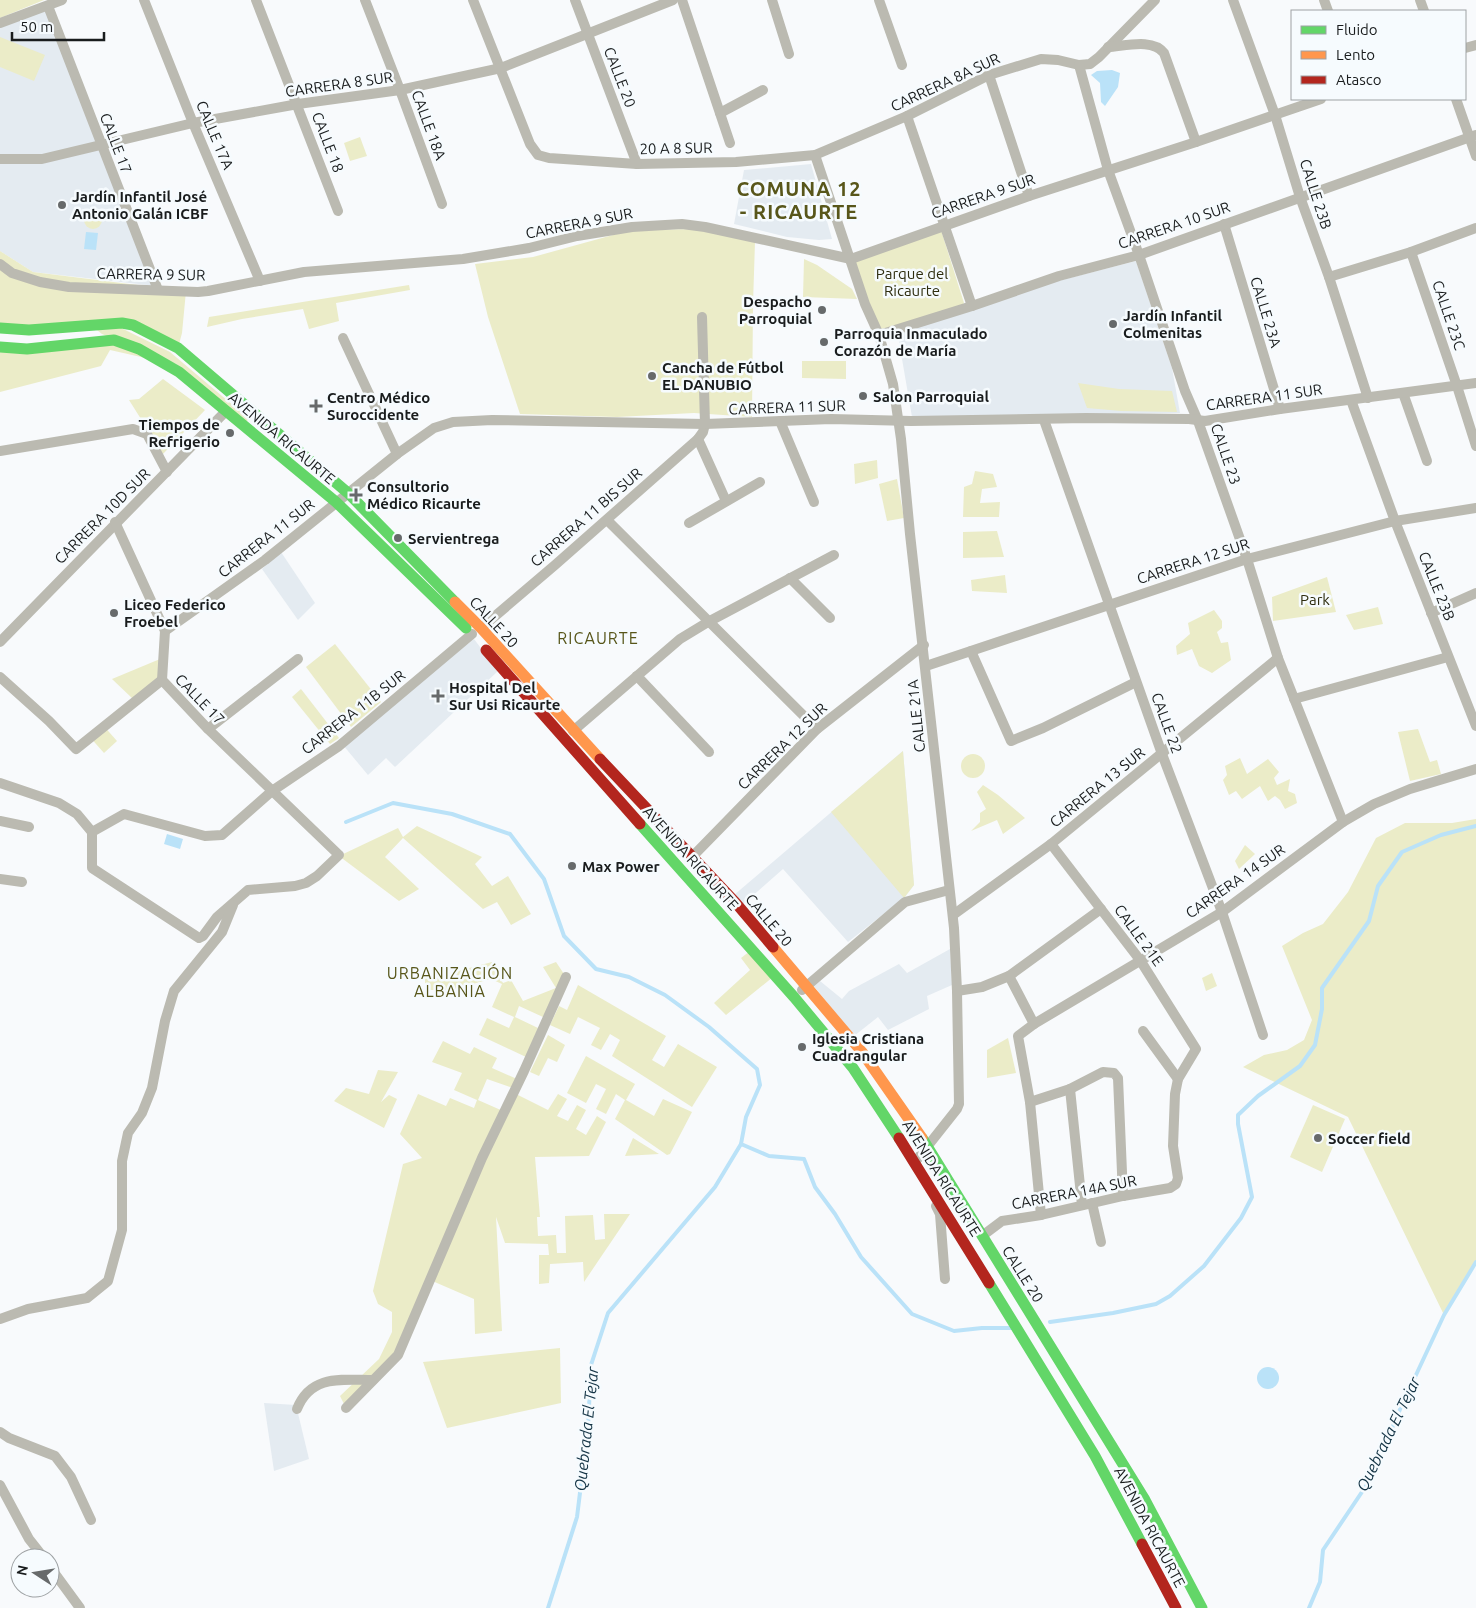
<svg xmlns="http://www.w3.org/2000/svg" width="1476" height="1608" font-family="Ubuntu,sans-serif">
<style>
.built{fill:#e4ebf1}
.green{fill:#ebecc8}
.water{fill:#bae2f8}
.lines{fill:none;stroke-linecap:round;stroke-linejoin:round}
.stream{stroke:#bae2f8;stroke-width:4}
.street{stroke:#bbbab1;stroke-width:10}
.fast{stroke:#63d668;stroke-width:11}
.slow{stroke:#ff974d;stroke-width:11}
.jam{stroke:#b3261e;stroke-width:11}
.poi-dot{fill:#676a6b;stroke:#f6fbfe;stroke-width:2}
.labels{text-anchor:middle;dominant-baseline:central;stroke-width:5;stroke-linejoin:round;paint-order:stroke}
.street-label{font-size:15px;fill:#191c1d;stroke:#f6fbfe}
.poi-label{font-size:15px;font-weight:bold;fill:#191c1d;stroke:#f6fbfe;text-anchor:start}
.park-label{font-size:15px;fill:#2e2d0e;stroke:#f6fbfe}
.neighbourhood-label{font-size:16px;letter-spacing:1px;fill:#58561a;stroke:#f6fbfe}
.water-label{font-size:16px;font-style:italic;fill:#143445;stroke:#f6fbfe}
.district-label{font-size:20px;font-weight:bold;letter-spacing:1px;fill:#58561a;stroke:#f6fbfe}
</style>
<rect width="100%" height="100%" fill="#f8fafc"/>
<g class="built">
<path d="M 48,6 L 156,286 L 33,272 L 0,251 L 0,23 Z"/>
<path d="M 811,164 L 832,239 L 819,240 L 787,237 L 734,224 L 744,170 Z"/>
<path d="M 1136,261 L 1172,368 L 1180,413 L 912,417 L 897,330 L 1023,290 Z"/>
<path d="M 281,552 L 315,603 L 298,620 L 262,569 Z"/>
<path d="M 474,639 L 498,671 L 395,767 L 386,758 L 368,775 L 343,745 Z"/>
<path d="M 903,751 L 914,885 L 904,898 L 848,942 L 783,869 L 740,907 L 734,895 Z"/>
<path d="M 950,949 L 952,985 L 927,996 L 929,1009 L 888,1030 L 878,1017 L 854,1036 L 813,985 L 820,981 L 842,999 L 849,991 L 899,964 L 907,973 Z"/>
<path d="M 264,1403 L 296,1405 L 309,1459 L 274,1471 Z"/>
</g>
<g class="green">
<path d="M 0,0 L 44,0 L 0,18 Z"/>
<path d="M 0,37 L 45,55 L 34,81 L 0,67 Z"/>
<path d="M 360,137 L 367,156 L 350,161 L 344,143 Z"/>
<circle cx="93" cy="220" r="9"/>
<path d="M 702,229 L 755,242 L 753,304 L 752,417 L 694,413 L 617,417 L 520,414 L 488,317 L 475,264 L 533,257 L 631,230 Z"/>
<path d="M 941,230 L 964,303 L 961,306 L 896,326 L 878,330 L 855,261 Z"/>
<path d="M 0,251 L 33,272 L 186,291 L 182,333 L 178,348 L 133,325 L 0,328 Z"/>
<path d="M 804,259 L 817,265 L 852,289 L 857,299 L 803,297 Z"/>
<path d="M 409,285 L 410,290 L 336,303 L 339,321 L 309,329 L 303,309 L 242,319 L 207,327 L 209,317 Z"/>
<path d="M 87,322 L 117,326 L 170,352 L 248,418 L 246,426 L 176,364 L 102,334 Z"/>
<path d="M 125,343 L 163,362 L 110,350 L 101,366 L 0,392 L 0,349 Z"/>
<path d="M 802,361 L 846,361 L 846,379 L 802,378 Z"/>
<path d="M 163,379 L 205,410 L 163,454 L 129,400 L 139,399 Z"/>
<path d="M 1078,383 L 1119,389 L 1172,391 L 1177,412 L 1121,411 L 1087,408 Z"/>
<path d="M 877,460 L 878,478 L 855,484 L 854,464 Z"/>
<path d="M 975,471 L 993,474 L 997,487 L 982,489 L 980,503 L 1000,502 L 999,517 L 963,517 L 964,487 L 972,484 Z"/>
<path d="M 897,479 L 904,518 L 887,521 L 879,484 Z"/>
<path d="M 997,531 L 1004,557 L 963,558 L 963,532 Z"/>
<path d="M 1005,575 L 1007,593 L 972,591 L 971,580 Z"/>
<path d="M 1327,577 L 1336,612 L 1273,621 L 1272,597 Z"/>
<path d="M 1378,607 L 1383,624 L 1354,630 L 1346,615 Z"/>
<path d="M 1214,610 L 1222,621 L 1222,628 L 1217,632 L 1221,643 L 1228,642 L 1231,660 L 1212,673 L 1199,666 L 1192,649 L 1177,655 L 1176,646 L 1190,634 L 1188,623 Z"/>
<path d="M 335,644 L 381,702 L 351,727 L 306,667 Z"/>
<path d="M 160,659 L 158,678 L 133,699 L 112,679 Z"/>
<path d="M 301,689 L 339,738 L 330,744 L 292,697 Z"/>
<path d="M 102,724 L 117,741 L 104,753 L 88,735 Z"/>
<path d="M 1418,729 L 1430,762 L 1437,760 L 1441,774 L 1410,781 L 1398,732 Z"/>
<path d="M 903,751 L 914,885 L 904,898 L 831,812 Z"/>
<circle cx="973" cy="766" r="12"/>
<path d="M 1240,758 L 1247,774 L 1268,759 L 1279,772 L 1274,778 L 1277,785 L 1290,779 L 1288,791 L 1295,794 L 1297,803 L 1285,809 L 1280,800 L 1275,796 L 1268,801 L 1260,786 L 1242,799 L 1236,791 L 1229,795 L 1223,780 L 1227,775 L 1225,766 Z"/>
<path d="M 983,785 L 998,795 L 1025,818 L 1003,834 L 997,820 L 971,831 L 980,822 L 980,813 L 986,809 L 977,792 Z"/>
<path d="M 1476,819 L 1476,1262 L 1444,1315 L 1348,1117 L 1243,1067 L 1264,1055 L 1287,1050 L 1304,1040 L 1312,1020 L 1282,946 L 1303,933 L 1323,924 L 1348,892 L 1376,838 L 1405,823 L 1452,823 Z"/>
<path d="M 417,826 L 482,857 L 475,864 L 492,886 L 508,876 L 531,914 L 511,925 L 497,902 L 483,909 L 403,838 L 385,857 L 419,889 L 399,901 L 339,856 L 398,828 L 403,837 Z"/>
<path d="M 1245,845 L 1255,854 L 1239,869 L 1235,861 Z"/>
<path d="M 750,951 L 773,977 L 726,1015 L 714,1003 L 750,970 L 741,958 Z"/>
<path d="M 492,962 L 503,983 L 511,980 L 523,1001 L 556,988 L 543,967 L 556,962 L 566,977 L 543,1017 L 519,1006 L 515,1017 L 538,1028 L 526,1057 L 479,1035 L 487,1018 L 509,1028 L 514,1017 L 492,1007 L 502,984 L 491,979 L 469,985 L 466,990 L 425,990 L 425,975 L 450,973 Z"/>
<path d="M 1212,973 L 1217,986 L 1206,991 L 1202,978 Z"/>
<path d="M 578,985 L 666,1036 L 652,1060 L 664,1067 L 678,1044 L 717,1067 L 692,1107 L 612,1056 L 620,1040 L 610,1034 L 601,1050 L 591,1045 L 600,1028 L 578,1017 L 570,1034 L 550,1025 L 559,1006 L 567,1010 Z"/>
<path d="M 548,1035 L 565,1045 L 557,1062 L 548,1058 L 539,1076 L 530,1072 Z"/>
<path d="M 1008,1038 L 1016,1073 L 987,1078 L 987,1050 Z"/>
<path d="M 443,1041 L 470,1054 L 474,1047 L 497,1058 L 492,1068 L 517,1079 L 513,1088 L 487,1079 L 478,1100 L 503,1111 L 514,1093 L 548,1110 L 558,1094 L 567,1099 L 557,1116 L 568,1121 L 577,1105 L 586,1110 L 576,1129 L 586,1135 L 597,1116 L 606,1122 L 589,1156 L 535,1157 L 540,1217 L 537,1217 L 538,1236 L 556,1235 L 557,1253 L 566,1253 L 565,1216 L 593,1215 L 595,1240 L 605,1239 L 604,1214 L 630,1214 L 584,1282 L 583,1262 L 550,1264 L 549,1283 L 539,1284 L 539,1255 L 549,1255 L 548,1244 L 505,1243 L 496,1217 L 502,1331 L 475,1334 L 474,1299 L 430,1280 L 398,1355 L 346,1408 L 340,1396 L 379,1359 L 392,1332 L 392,1312 L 378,1304 L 373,1291 L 403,1164 L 422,1158 L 400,1134 L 418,1094 L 446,1106 L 450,1098 L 474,1108 L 477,1100 L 454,1090 L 462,1073 L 432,1062 Z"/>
<path d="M 586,1056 L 635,1084 L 626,1100 L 654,1116 L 663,1099 L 692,1112 L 670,1154 L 667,1155 L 615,1119 L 625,1100 L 616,1094 L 606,1114 L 596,1109 L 606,1089 L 596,1084 L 586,1103 L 567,1093 Z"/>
<path d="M 378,1070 L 398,1072 L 381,1102 L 389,1095 L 397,1099 L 384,1128 L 334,1101 L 346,1088 L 369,1094 Z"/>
<path d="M 1313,1105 L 1345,1119 L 1322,1172 L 1290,1157 Z"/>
<path d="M 633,1138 L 659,1154 L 625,1156 Z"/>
<path d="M 560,1348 L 561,1403 L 447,1428 L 423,1362 Z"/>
</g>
<g class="water">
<path d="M 1112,70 L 1120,73 L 1118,87 L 1105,106 L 1101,102 L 1100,83 L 1091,75 L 1097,71 Z"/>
<path d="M 86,232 L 98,233 L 96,250 L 84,249 Z"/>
<path d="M 167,834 L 183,839 L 180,849 L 164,844 Z"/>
<circle cx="1268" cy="1378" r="11"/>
</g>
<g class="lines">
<g class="stream">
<path d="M 346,822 L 393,803 L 452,814 L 510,834 L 544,879 L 564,936 L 596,969 L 629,977 L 665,995 L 709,1027 L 757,1069 L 760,1085 L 746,1117 L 741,1144 L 769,1156 L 804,1159 L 815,1187 L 835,1214 L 861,1257 L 912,1314 L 954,1331 L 982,1328 L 1012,1328"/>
<path d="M 1050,1322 L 1113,1313 L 1156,1304 L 1170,1296 L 1204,1266 L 1241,1218 L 1252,1197 L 1238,1124 L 1238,1115 L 1258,1096 L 1300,1066 L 1315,1045 L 1322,1009 L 1322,988 L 1369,921 L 1378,886 L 1402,852 L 1441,835 L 1476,826"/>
<path d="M 548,1608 L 577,1517 L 588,1428 L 591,1365 L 608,1313 L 715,1187 L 741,1144"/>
<path d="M 1309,1608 L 1320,1582 L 1323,1550 L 1370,1480 L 1401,1407 L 1444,1315 L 1476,1262"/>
</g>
<g class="street">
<path d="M 144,0 L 193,123 L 260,281"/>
<path d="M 256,0 L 338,211"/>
<path d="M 365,0 L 400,90 L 442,204"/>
<path d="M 473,0 L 530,144 L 538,155 L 549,158 L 637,164 L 736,162 L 815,155 L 907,116 L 989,75 L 1041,59 L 1058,60 L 1079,65 L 1090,64 L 1099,57 L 1155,0"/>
<path d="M 575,0 L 637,164"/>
<path d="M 682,0 L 730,143"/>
<path d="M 772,0 L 789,54"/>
<path d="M 879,0 L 902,65"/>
<path d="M 1233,0 L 1275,115 L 1300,197 L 1329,277 L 1368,398"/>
<path d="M 1324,0 L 1328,11"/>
<path d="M 1420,0 L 1424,11"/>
<path d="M 48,6 L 158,290"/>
<path d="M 0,23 L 62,0"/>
<path d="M 1108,47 C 1125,46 1153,38 1164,53 L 1196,142"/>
<path d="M 1465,48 L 1476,45"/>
<path d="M 1079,65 L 1108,170 L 1139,255 L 1185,391 L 1198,421 L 1247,559 L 1278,658 L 1343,822"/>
<path d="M 989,75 L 1029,196"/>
<path d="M 1456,99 L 1476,156"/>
<path d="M 720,113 L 763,90"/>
<path d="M 907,116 L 972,306"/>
<path d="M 815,155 L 865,304 L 879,335 L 893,384 L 901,439 L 910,534 L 954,928 L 957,991 L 959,1104 L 957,1109 L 915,1162"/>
<path d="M 0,159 L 42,159 L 193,123 L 298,104 L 400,90 L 501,68 L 673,0"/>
<path d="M 1224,224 L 1280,409"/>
<path d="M 1411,252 L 1457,386 L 1476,446"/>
<path d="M 0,264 L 12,273 L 40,282 L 69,287 L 198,292 L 208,291 L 304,272 L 463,259 L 529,248 L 577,236 L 632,227 L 682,224 L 705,227 L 851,259 L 1029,196 L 1196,142 L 1321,99"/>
<path d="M 1329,277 L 1411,252 L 1476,228"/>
<path d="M 879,335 L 972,306 L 1059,276 L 1139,255 L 1476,135"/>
<path d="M 343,338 L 397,454"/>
<path d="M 1403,393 L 1427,461"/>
<path d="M 1351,400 L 1395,521 L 1476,726"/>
<path d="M 1044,420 L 1162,754 L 1222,912 L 1263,1035"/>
<path d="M 780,421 L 814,502"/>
<path d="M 698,439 L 726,501"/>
<path d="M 0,451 L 133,429 L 147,434 L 167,472"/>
<path d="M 607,520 L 817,729"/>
<path d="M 689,523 L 760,482"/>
<path d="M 790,578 L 830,618"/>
<path d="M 1431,613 L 1476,593"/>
<path d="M 481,628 L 555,565 L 698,439 L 703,432 L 705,424 L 702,317"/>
<path d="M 165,631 L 265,560 L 397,454 L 434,428 L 453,422 L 492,420 L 705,424 L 831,419 L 911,421 L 1086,418 L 1189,419 L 1205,421 L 1280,409 L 1476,383"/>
<path d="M 0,642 L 226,411"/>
<path d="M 971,651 L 1011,741 L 1043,728 L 1136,682"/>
<path d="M 926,666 L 1247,559 L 1395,521 L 1476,508"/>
<path d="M 637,676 L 709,752"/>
<path d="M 0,677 L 49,721 L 76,749 L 162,680"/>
<path d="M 1294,699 L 1448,657"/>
<path d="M 208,729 L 298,659"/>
<path d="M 573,731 L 680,639 L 708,622 L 834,555"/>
<path d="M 0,783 L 59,803 L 77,814 L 92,832"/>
<path d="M 0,821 L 29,827"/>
<path d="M 92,832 L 92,868 L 199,938 L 203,936 L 217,917 L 248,890 L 295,886 L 306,883 L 317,876 L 339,855 L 208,729 L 162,680 L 165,631 L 115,522"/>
<path d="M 92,832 L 124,814 L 205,836 L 222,835 L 272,791 L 339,746 L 472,634"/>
<path d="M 692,857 L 817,729 L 924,645"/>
<path d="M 0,879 L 22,882"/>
<path d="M 953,915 L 1051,844 L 1278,658"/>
<path d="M 1009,976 L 1034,1024"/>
<path d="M 802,990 L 905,902 L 949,890"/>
<path d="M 957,991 L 982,987 L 1009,976 L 1101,909"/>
<path d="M 1143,1031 L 1178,1079"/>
<path d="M 1070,1089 L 1082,1205"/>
<path d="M 1030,1102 L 1070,1089 L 1103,1072 L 1114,1073 L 1118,1078 L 1123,1196"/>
<path d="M 1092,1203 L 1101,1242"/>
<path d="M 936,1206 L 940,1214 L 945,1279"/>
<path d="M 1041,1215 L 1030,1102 L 1018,1036 L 1034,1024 L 1222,912 L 1343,822 L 1374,804 L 1410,789 L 1476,769"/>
<path d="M 982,1236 L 1002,1221 L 1041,1215 L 1123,1196 L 1170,1188 L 1176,1184 L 1178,1178 L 1173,1146 L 1175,1094 L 1178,1079 L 1196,1049 L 1140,960 L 1051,844"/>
<path d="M 0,1319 L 28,1309 L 87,1298 L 108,1281 L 122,1230 L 122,1161 L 128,1133 L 142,1113 L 152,1088 L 165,1021 L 174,991 L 222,932 L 233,905"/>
<path d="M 346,1408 L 398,1355 L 482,1158 L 524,1071 L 566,977"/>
<path d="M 297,1409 C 311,1374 342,1380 373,1380"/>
<path d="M 0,1432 L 9,1438 L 55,1456 L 71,1477 L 91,1520"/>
<path d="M 0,1485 L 29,1539 L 44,1558"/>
<path d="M 50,1567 L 80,1608"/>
</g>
<g class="fast">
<path d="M 0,328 L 29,330 L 122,323 L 133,325 L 178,348 L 348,493 L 455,602"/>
<path d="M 0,347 L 27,349 L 114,340 L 139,349 L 179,372 L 336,502 L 466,628"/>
<path d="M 640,824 L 794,997 L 853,1068 L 899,1138"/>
<path d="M 922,1138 L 1145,1500 L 1202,1608"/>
<path d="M 989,1283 L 1095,1456 L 1142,1544"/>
</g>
<g class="slow">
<path d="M 455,602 L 481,628 L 600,759"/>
<path d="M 773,947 L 862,1052 L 922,1138"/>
</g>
<g class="jam">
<path d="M 486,650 L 640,824"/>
<path d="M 600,759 L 735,902 L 773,947"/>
<path d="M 899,1138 L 989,1283"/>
<path d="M 1142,1544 L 1176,1608"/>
</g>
</g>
<g class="poi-dot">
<circle cx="62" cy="205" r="5"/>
<circle cx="822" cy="310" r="5"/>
<circle cx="1113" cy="324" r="5"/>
<circle cx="824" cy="342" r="5"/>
<circle cx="652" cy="376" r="5"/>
<circle cx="863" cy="396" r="5"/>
<path d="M313.5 398.5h5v5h5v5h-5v5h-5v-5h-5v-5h5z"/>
<circle cx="230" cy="433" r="5"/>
<path d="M353.5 487.5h5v5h5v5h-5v5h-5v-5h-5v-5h5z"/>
<circle cx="398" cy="538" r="5"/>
<circle cx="114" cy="613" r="5"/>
<path d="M435.5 688.5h5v5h5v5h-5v5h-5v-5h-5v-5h5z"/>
<circle cx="572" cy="866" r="5"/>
<circle cx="802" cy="1047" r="5"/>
<circle cx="1318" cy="1138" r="5"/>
</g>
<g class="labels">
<g class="street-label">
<text transform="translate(620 77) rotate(69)">CALLE 20</text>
<text transform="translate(945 82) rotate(-25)">CARRERA 8A SUR</text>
<text transform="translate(339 84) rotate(-8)">CARRERA 8 SUR</text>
<text transform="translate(429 125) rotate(70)">CALLE 18A</text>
<text transform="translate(215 135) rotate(67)">CALLE 17A</text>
<text transform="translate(328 142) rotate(69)">CALLE 18</text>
<text transform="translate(116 143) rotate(69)">CALLE 17</text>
<text transform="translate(676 148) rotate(-1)">20 A 8 SUR</text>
<text transform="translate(1316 194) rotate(72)">CALLE 23B</text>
<text transform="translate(983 196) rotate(-19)">CARRERA 9 SUR</text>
<text transform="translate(579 223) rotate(-11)">CARRERA 9 SUR</text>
<text transform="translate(1174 225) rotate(-19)">CARRERA 10 SUR</text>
<text transform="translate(151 274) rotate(1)">CARRERA 9 SUR</text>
<text transform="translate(1266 312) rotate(73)">CALLE 23A</text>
<text transform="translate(1449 315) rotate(71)">CALLE 23C</text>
<text transform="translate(1264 397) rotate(-8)">CARRERA 11 SUR</text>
<text transform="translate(787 407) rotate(-2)">CARRERA 11 SUR</text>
<text transform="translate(282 438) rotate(40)">AVENIDA RICAURTE</text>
<text transform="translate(1226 454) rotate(71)">CALLE 23</text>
<text transform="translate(102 516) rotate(-45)">CARRERA 10D SUR</text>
<text transform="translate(586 517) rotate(-41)">CARRERA 11 BIS SUR</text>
<text transform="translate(266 538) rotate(-38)">CARRERA 11 SUR</text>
<text transform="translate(1193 561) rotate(-18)">CARRERA 12 SUR</text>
<text transform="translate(1437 586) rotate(68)">CALLE 23B</text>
<text transform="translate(494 622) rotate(47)">CALLE 20</text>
<text transform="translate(200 699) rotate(46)">CALLE 17</text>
<text transform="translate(353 712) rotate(-38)">CARRERA 11B SUR</text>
<text transform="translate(916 716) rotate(-96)">CALLE 21A</text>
<text transform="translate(1167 723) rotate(70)">CALLE 22</text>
<text transform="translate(782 746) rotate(-44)">CARRERA 12 SUR</text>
<text transform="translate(1097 787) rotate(-39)">CARRERA 13 SUR</text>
<text transform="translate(691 858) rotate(48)">AVENIDA RICAURTE</text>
<text transform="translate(1235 881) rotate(-35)">CARRERA 14 SUR</text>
<text transform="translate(769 920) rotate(50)">CALLE 20</text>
<text transform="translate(1139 935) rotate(54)">CALLE 21E</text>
<text transform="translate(942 1178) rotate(58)">AVENIDA RICAURTE</text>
<text transform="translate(1074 1192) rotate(-11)">CARRERA 14A SUR</text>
<text transform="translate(1023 1274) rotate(58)">CALLE 20</text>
<text transform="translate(1150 1527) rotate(62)">AVENIDA RICAURTE</text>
</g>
<g class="poi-label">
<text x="72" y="196">Jardín Infantil José<tspan x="72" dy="17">Antonio Galán ICBF</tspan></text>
<text x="812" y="301" text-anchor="end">Despacho<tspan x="812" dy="17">Parroquial</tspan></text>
<text x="1123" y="315">Jardín Infantil<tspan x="1123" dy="17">Colmenitas</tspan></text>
<text x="834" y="333">Parroquia Inmaculado<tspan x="834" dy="17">Corazón de María</tspan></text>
<text x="662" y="367">Cancha de Fútbol<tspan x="662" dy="17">EL DANUBIO</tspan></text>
<text x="873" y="396">Salon Parroquial</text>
<text x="327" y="397">Centro Médico<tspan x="327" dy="17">Suroccidente</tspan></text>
<text x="220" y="424" text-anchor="end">Tiempos de<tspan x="220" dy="17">Refrigerio</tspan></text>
<text x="367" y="486">Consultorio<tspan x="367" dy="17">Médico Ricaurte</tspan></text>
<text x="408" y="538">Servientrega</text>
<text x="124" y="604">Liceo Federico<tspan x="124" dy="17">Froebel</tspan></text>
<text x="449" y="687">Hospital Del<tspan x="449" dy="17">Sur Usi Ricaurte</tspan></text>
<text x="582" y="866">Max Power</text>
<text x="812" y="1038">Iglesia Cristiana<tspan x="812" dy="17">Cuadrangular</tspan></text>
<text x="1328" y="1138">Soccer field</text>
</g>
<g class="park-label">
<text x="912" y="273">Parque del<tspan x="912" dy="17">Ricaurte</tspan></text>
<text x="1315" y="599">Park</text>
</g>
<g class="neighbourhood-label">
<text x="598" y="638">RICAURTE</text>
<text x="450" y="973">URBANIZACIÓN<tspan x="450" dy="18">ALBANIA</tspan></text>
</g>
<g class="water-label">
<text transform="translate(586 1429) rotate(-84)">Quebrada El Tejar</text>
<text transform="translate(1388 1434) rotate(-64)">Quebrada El Tejar</text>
</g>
<g class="district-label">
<text x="799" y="188">COMUNA 12<tspan x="799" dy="23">- RICAURTE</tspan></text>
</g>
</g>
<rect x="1291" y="10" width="175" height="90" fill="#f6fbfe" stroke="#9ea2a4"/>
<rect x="1301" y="26" width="25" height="8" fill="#63d668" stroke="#9ea2a4"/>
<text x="1336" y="35" font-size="15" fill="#191c1d">Fluido</text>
<rect x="1301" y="51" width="25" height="8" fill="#ff974d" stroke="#9ea2a4"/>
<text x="1336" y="60" font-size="15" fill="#191c1d">Lento</text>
<rect x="1301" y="76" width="25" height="8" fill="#b3261e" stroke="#9ea2a4"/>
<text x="1336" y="85" font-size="15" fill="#191c1d">Atasco</text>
<g transform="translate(35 1573) rotate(282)"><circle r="24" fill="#f6fbfe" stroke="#9ea2a4"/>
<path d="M0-4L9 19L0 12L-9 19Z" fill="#676a6b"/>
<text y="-8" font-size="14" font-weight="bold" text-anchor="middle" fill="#191c1d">N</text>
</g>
<path d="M12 32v8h92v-8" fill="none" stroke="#191c1d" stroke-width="2.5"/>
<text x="20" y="32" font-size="15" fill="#191c1d" stroke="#f6fbfe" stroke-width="4" paint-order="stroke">50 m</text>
</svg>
